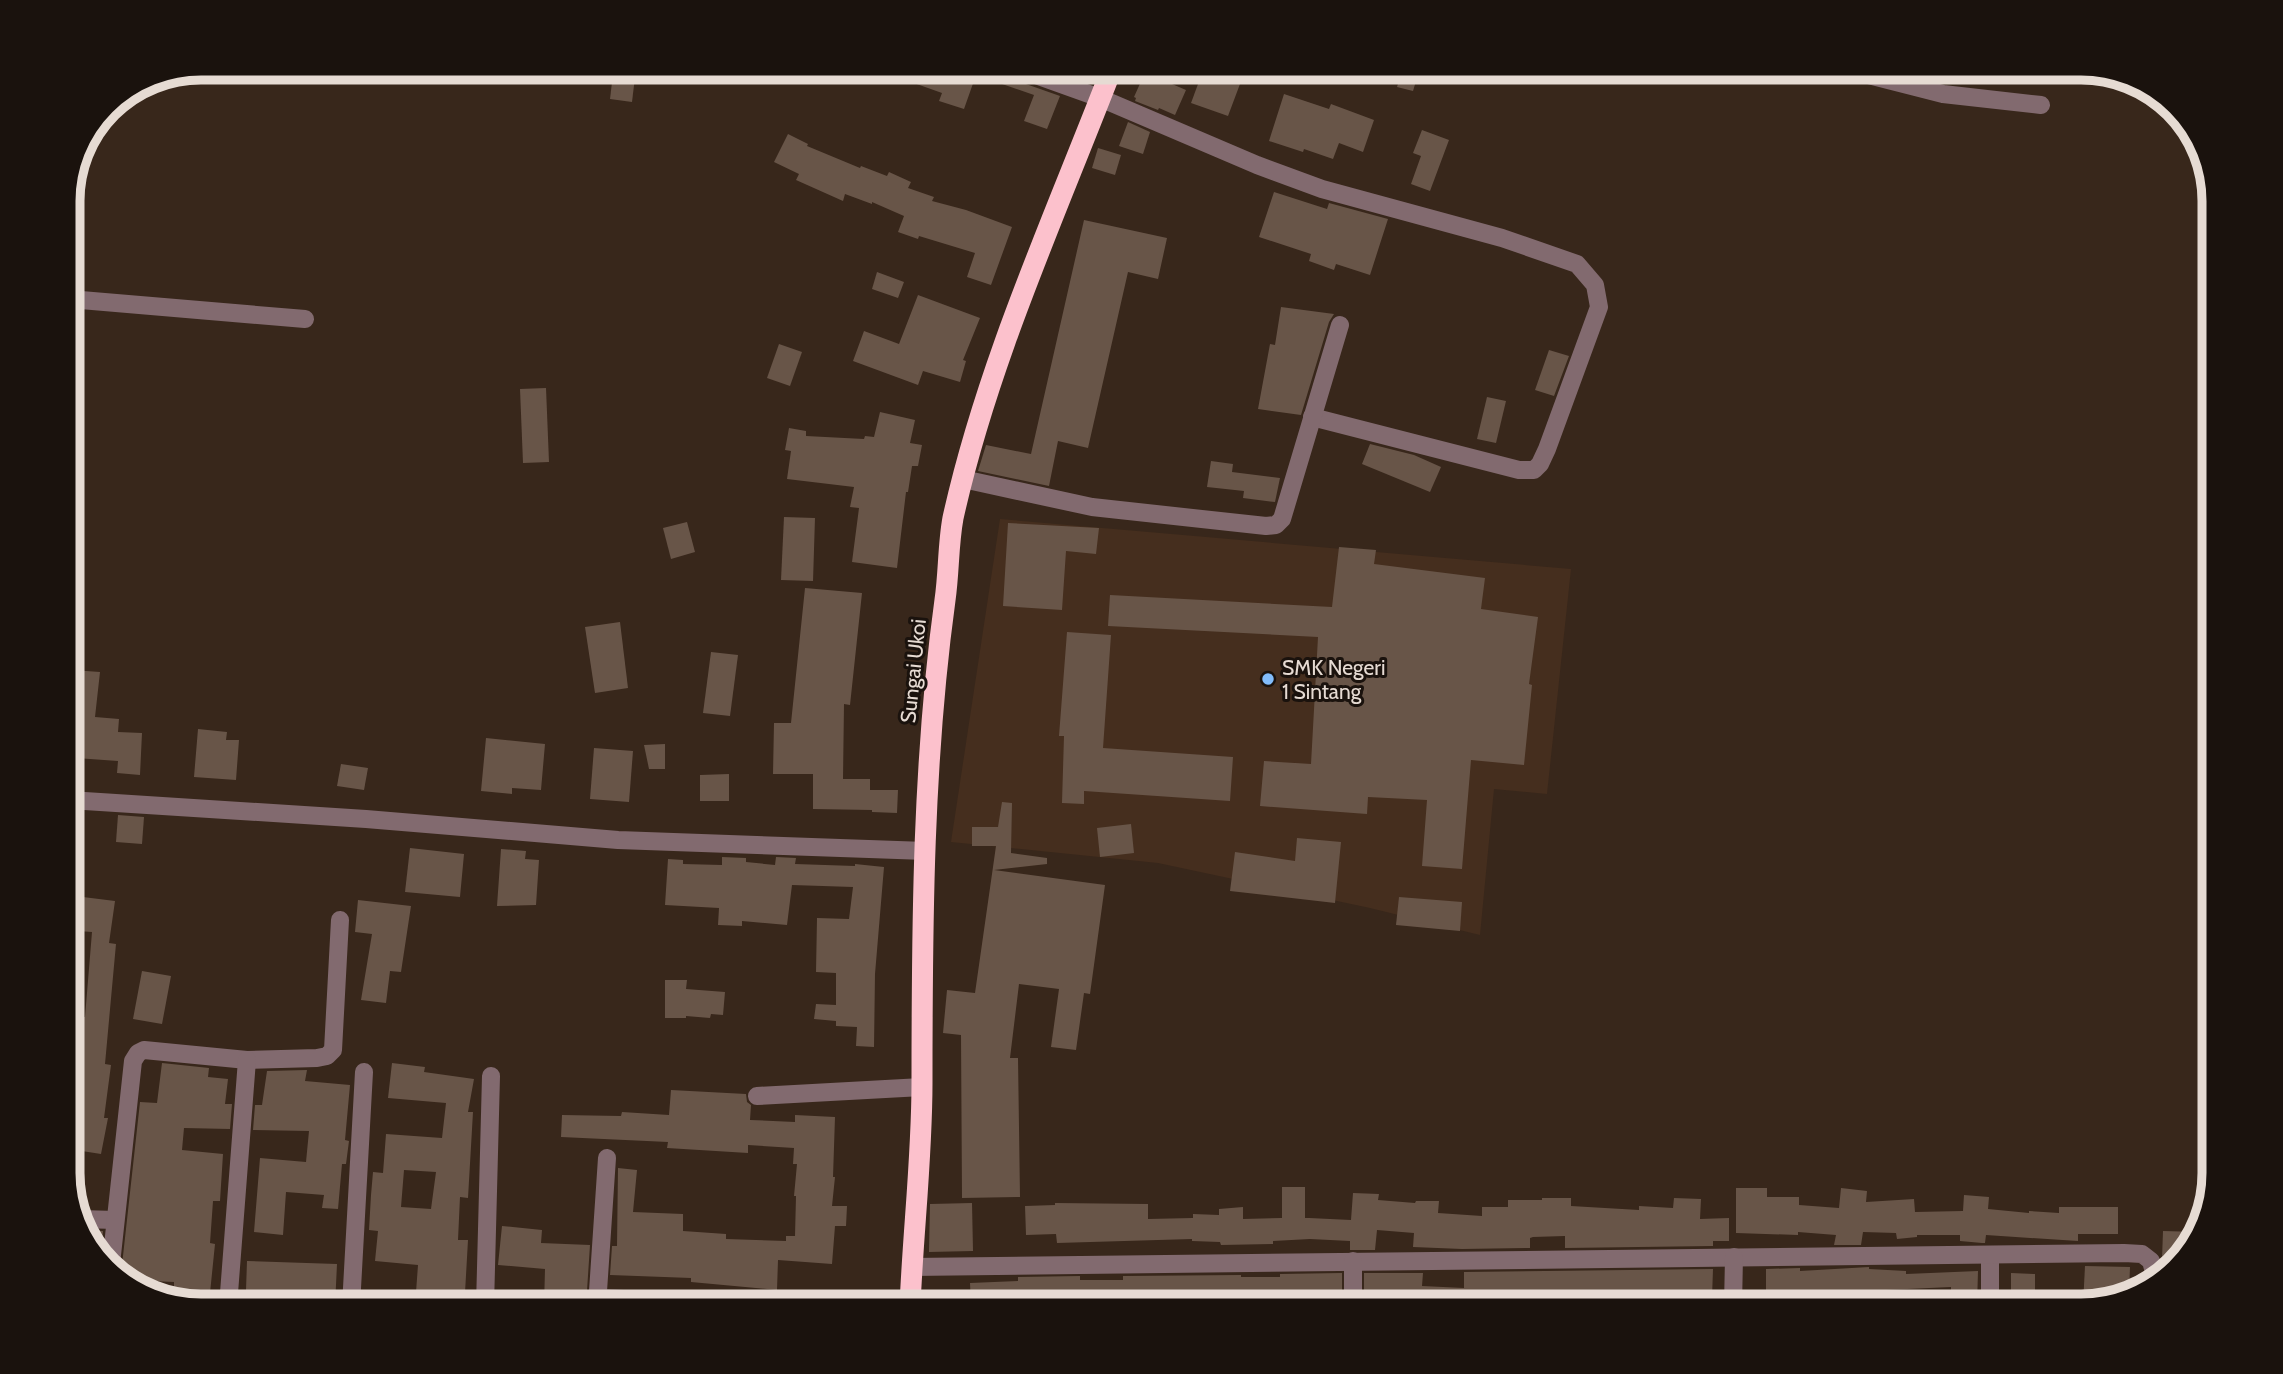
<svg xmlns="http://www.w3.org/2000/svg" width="2283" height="1374" font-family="Cabin,sans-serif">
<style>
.built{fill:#452e1e}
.building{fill:#685548;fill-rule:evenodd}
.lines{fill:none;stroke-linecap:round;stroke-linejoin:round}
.minor{stroke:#826a6f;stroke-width:18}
.highway{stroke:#fcc1cc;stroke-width:21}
.poi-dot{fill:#82bcfa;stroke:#1a120d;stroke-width:2.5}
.labels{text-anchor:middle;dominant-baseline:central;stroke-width:6;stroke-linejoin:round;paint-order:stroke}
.poi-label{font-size:21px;fill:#e6dbd3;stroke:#1a120d;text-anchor:start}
.street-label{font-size:21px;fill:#e6dbd3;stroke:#1a120d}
.rim{fill:none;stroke:#e6dbd3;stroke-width:9}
</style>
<rect width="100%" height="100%" fill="#38271b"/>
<path class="built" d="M 1000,519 L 1571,569 L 1547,794 L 1494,789 L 1480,935 L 1370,908 L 1158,863 L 951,842 Z"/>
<g class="building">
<path d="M 916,68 L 1005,68 L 1007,75 L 1012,79 L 1060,96 L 1047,129 L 1024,121 L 1034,95 L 976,75 L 964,109 L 939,101 L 942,93 L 911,82 Z"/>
<path d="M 1147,68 L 1169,68 L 1165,81 L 1186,90 L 1175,115 L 1159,108 L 1158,110 L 1135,101 L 1136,98 L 1134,97 Z"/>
<path d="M 1204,68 L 1246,68 L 1228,116 L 1191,103 Z"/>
<path d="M 1403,68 L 1420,68 L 1413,91 L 1397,87 Z"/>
<path d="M 613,74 L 635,77 L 632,102 L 610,99 Z"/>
<path d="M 1284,94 L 1329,109 L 1331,104 L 1374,120 L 1363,152 L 1339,143 L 1333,159 L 1304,149 L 1303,152 L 1269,141 Z"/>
<path d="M 1128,122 L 1150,132 L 1143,154 L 1119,146 Z"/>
<path d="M 1422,130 L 1449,140 L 1430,191 L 1411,184 L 1421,156 L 1413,153 Z"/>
<path d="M 788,134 L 808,144 L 807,146 L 860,168 L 861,166 L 887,176 L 889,172 L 911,182 L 908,188 L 934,197 L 932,201 L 966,210 L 1012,227 L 991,285 L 967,277 L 975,253 L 919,236 L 918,239 L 898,232 L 904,216 L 872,202 L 872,204 L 845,194 L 843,201 L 796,180 L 799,174 L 774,162 Z"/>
<path d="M 1098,148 L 1121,155 L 1115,175 L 1092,168 Z"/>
<path d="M 1274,192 L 1327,209 L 1329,203 L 1388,219 L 1370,275 L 1336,264 L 1334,270 L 1309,261 L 1311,254 L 1259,237 Z"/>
<path d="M 1084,220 L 1167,238 L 1158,279 L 1128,272 L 1088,448 L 1058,441 L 1049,486 L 978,471 L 986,445 L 1031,454 Z"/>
<path d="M 877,272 L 904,282 L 898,298 L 872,289 Z"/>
<path d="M 918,295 L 980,318 L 963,360 L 966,361 L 960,382 L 923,371 L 918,385 L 853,361 L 864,331 L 899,344 Z"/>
<path d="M 1281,307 L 1334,314 L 1329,322 L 1301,415 L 1258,409 L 1270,344 L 1275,345 Z"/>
<path d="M 779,344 L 802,352 L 790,386 L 767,378 Z"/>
<path d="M 1549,350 L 1569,356 L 1554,396 L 1535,390 Z"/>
<path d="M 546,388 L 549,462 L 523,463 L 520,389 Z"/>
<path d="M 1487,397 L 1506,401 L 1496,443 L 1477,439 Z"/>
<path d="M 880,412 L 915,420 L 910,443 L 922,445 L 918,466 L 912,466 L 908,492 L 906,492 L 897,568 L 852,562 L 859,508 L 850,507 L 854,487 L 787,479 L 791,451 L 785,450 L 789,428 L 806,431 L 806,436 L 864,439 L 865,436 L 874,437 Z"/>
<path d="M 1370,444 L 1414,455 L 1441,467 L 1430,492 L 1362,464 Z"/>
<path d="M 1211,461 L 1233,464 L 1232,472 L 1280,478 L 1275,502 L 1243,498 L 1244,491 L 1207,487 Z"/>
<path d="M 784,517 L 815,518 L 813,581 L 781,580 Z"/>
<path d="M 687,522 L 695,552 L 671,559 L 663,528 Z"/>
<path d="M 1008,523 L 1099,528 L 1096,554 L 1066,551 L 1062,610 L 1003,606 Z"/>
<path d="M 1339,547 L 1376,550 L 1374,564 L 1485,578 L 1481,609 L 1538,617 L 1529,684 L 1532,685 L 1524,765 L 1471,760 L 1462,869 L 1422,866 L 1427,800 L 1368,797 L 1367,814 L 1260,806 L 1264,761 L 1311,764 L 1318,637 L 1108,626 L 1110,595 L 1332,607 Z"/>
<path d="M 805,588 L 862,593 L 850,705 L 844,704 L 843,779 L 870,779 L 870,790 L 898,790 L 897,813 L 872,812 L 872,810 L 813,809 L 813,774 L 773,774 L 774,723 L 791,723 Z"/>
<path d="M 620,622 L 628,688 L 595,693 L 585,627 Z"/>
<path d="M 1067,632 L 1111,635 L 1103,748 L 1233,757 L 1230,801 L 1084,791 L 1084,804 L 1062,803 L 1064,736 L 1059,736 Z"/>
<path d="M 711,652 L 738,655 L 730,716 L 703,713 Z"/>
<path d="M 72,670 L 100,672 L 95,717 L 119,719 L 118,732 L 142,733 L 140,775 L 117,773 L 118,761 L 76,758 L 81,699 L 69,698 Z"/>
<path d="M 198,729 L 227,732 L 226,740 L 239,740 L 236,780 L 194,777 Z"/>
<path d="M 486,738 L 545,744 L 541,790 L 512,788 L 512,794 L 481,791 Z"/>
<path d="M 665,744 L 665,769 L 649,769 L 644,745 Z"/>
<path d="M 594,748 L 633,751 L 629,802 L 590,799 Z"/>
<path d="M 341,764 L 368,768 L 364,790 L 337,786 Z"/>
<path d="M 729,774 L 729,801 L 700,801 L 700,775 Z"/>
<path d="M 1002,802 L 1012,803 L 1011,853 L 1047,858 L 1047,864 L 994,870 L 1105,885 L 1090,994 L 1084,993 L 1076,1050 L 1051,1047 L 1059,989 L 1019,984 L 1010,1058 L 1018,1058 L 1020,1197 L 962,1198 L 961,1035 L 943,1033 L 947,990 L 975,993 L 996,846 L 972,846 L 972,827 L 998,827 Z"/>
<path d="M 118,815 L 144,817 L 142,844 L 116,842 Z"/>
<path d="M 1131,824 L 1134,853 L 1100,857 L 1097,828 Z"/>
<path d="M 1297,838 L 1341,842 L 1335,903 L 1230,891 L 1235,852 L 1295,861 Z"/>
<path d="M 410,848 L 464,854 L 460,897 L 405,892 Z"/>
<path d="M 501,849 L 526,851 L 525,859 L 539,860 L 536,905 L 497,906 Z"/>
<path d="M 722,857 L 746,858 L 746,862 L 775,865 L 776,857 L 796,858 L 795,864 L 855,866 L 855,864 L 884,867 L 875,974 L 874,1047 L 856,1046 L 857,1027 L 836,1026 L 836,1021 L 814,1019 L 816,1004 L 836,1005 L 836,973 L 816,972 L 817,918 L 849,919 L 853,887 L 792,885 L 787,925 L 742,921 L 742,926 L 718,925 L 719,908 L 665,905 L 668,859 L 683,860 L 683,864 L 722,865 Z"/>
<path d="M 83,897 L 115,901 L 109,943 L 116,944 L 105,1064 L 111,1065 L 104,1118 L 108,1118 L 101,1154 L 69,1149 L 69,1015 L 85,1017 L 92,932 L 78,931 Z"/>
<path d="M 1399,897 L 1462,902 L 1460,931 L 1396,925 Z"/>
<path d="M 358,900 L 411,906 L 401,972 L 390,971 L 386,1003 L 361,1000 L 372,934 L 355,932 Z"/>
<path d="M 142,971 L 171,976 L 162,1024 L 133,1019 Z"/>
<path d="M 665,980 L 687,980 L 686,989 L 725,992 L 723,1015 L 711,1014 L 710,1018 L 686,1016 L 686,1018 L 665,1018 Z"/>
<path d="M 162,1063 L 209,1068 L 208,1077 L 228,1079 L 225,1104 L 232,1104 L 230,1129 L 184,1128 L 182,1150 L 223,1154 L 220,1201 L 213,1201 L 210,1243 L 215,1244 L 210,1293 L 174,1290 L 174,1282 L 127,1280 L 119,1272 L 122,1265 L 140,1102 L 157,1103 Z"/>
<path d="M 392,1063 L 425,1067 L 424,1072 L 474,1079 L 468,1112 L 473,1112 L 468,1198 L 460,1197 L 458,1240 L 468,1240 L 465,1293 L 463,1293 L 462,1306 L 415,1306 L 418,1265 L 375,1261 L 378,1231 L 369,1230 L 371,1195 L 373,1172 L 383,1173 L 386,1134 L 442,1138 L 446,1103 L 388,1098 ZM 404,1170 L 436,1172 L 431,1209 L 401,1207 Z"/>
<path d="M 307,1070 L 305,1081 L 350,1085 L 345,1140 L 349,1141 L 346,1164 L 342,1164 L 338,1209 L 322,1208 L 324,1195 L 286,1192 L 283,1235 L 254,1232 L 260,1158 L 306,1162 L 309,1131 L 253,1130 L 255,1105 L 262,1105 L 267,1071 Z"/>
<path d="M 671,1090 L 746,1094 L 747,1102 L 751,1105 L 750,1120 L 795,1122 L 795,1115 L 835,1117 L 833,1177 L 835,1177 L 832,1206 L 847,1206 L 846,1226 L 835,1226 L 832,1264 L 778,1260 L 777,1290 L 691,1282 L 691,1278 L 610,1275 L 612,1246 L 617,1246 L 618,1168 L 637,1170 L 633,1212 L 683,1214 L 683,1231 L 726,1234 L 726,1239 L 786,1241 L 786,1236 L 795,1236 L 796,1196 L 794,1196 L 797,1164 L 793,1164 L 794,1148 L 748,1145 L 748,1153 L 667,1148 L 668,1142 L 561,1137 L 562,1115 L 621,1116 L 622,1112 L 669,1115 Z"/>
<path d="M 1282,1187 L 1305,1187 L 1305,1218 L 1309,1218 L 1351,1220 L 1353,1193 L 1379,1194 L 1378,1200 L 1415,1203 L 1416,1201 L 1439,1201 L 1438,1213 L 1482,1216 L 1482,1207 L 1508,1207 L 1508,1200 L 1542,1200 L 1542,1198 L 1571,1198 L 1571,1206 L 1639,1210 L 1639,1206 L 1673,1208 L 1674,1198 L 1701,1199 L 1700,1219 L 1729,1218 L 1729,1241 L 1713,1241 L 1713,1246 L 1565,1248 L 1565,1236 L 1533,1237 L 1530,1238 L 1530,1248 L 1462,1249 L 1413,1247 L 1414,1233 L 1377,1230 L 1375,1250 L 1350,1250 L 1350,1241 L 1310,1239 L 1273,1241 L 1273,1244 L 1221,1245 L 1220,1242 L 1192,1241 L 1192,1239 L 1057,1243 L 1056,1234 L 1026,1235 L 1025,1206 L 1055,1205 L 1055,1203 L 1148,1204 L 1148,1219 L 1193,1218 L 1193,1214 L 1219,1215 L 1219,1209 L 1243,1207 L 1243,1219 L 1282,1218 Z"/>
<path d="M 1736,1188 L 1767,1188 L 1767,1197 L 1799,1197 L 1799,1205 L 1839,1208 L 1841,1188 L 1867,1191 L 1866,1202 L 1914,1199 L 1915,1212 L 1963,1211 L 1964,1195 L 1989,1197 L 1988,1209 L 2029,1213 L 2029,1211 L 2059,1213 L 2059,1207 L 2118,1207 L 2118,1234 L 2078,1234 L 2078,1241 L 1986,1235 L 1985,1243 L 1982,1243 L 1960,1241 L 1960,1235 L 1917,1235 L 1917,1237 L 1897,1239 L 1896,1233 L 1863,1232 L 1861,1245 L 1834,1245 L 1836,1235 L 1798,1232 L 1798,1235 L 1736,1233 Z"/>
<path d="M 972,1203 L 973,1251 L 929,1252 L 930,1204 Z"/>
<path d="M 502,1226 L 542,1230 L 541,1243 L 590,1245 L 586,1306 L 544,1306 L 545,1269 L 498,1265 Z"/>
<path d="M 84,1230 L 103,1231 L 101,1254 L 86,1239 Z"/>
<path d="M 2163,1231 L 2199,1232 L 2197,1239 L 2176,1260 L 2162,1259 Z"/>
<path d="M 247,1261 L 337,1264 L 335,1306 L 270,1306 L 270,1291 L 246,1290 Z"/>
<path d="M 2085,1266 L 2130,1267 L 2129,1293 L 2083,1305 Z"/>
<path d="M 1869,1267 L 1869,1269 L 1906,1271 L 1906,1274 L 1978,1271 L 1977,1306 L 1951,1306 L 1951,1287 L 1843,1292 L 1844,1306 L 1814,1306 L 1813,1292 L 1766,1292 L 1766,1269 L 1800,1268 L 1800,1271 Z"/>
<path d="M 1713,1269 L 1712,1298 L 1658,1297 L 1658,1306 L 1364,1305 L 1364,1273 L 1423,1273 L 1422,1286 L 1464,1288 L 1464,1272 Z"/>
<path d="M 1342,1273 L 1342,1306 L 1149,1306 L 1149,1304 L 1114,1303 L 1114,1306 L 971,1306 L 970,1283 L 1018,1281 L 1018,1277 L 1080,1276 L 1080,1280 L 1123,1280 L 1123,1276 L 1241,1275 L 1241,1277 L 1280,1277 L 1280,1274 Z"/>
<path d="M 2011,1273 L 2035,1274 L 2035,1306 L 2011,1306 Z"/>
</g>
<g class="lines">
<g class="minor">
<path d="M 1016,68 L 1100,98 L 1257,165 L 1322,189 L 1502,238 L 1577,264 L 1595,285 L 1599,307 L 1547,449 L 1540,464 L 1534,470 L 1519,470 L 1312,417"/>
<path d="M 1841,68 L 1943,94 L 2041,105"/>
<path d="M 69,299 L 305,319"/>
<path d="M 963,479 L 1092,507 L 1266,526 L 1276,525 L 1282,519 L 1340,325"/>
<path d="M 69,800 L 366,819 L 618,840 L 926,851"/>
<path d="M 757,1096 L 922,1087"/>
<path d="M 80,1219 L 115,1220"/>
<path d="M 1990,1256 L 1990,1306"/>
<path d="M 111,1264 L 133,1061 L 138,1053 L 144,1050 L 247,1060 L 317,1058 L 327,1056 L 333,1050 L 340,920"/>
<path d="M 911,1267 L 2124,1253 L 2142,1254 L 2151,1261 L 2156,1280"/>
<path d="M 598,1298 L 775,1305"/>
<path d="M 228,1306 L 247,1060"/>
<path d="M 351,1306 L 364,1072"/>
<path d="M 485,1306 L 491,1076"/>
<path d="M 597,1306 L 607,1158"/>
<path d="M 1353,1306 L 1353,1261"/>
<path d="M 1733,1306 L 1734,1257"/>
</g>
<path class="highway" d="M 910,1306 C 913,1232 922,1158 922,1083 C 922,922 923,760 945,600 C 949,573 948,545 953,518 C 987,364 1055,216 1112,68"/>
</g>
<circle class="poi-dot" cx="1268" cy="679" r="7"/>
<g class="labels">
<g class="poi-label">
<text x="1282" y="667">SMK Negeri<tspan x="1282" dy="24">1 Sintang</tspan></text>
</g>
<g class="street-label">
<text transform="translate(913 671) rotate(-84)">Sungai Ukoi</text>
</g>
</g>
<path d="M0 0H2283V1374H0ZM201 80H2081A121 121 0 0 1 2202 201V1173A121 121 0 0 1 2081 1294H201A121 121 0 0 1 80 1173V201A121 121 0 0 1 201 80Z" fill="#1a120d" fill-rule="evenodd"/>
<path class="rim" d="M201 80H2081A121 121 0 0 1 2202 201V1173A121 121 0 0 1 2081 1294H201A121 121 0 0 1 80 1173V201A121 121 0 0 1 201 80Z"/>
</svg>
